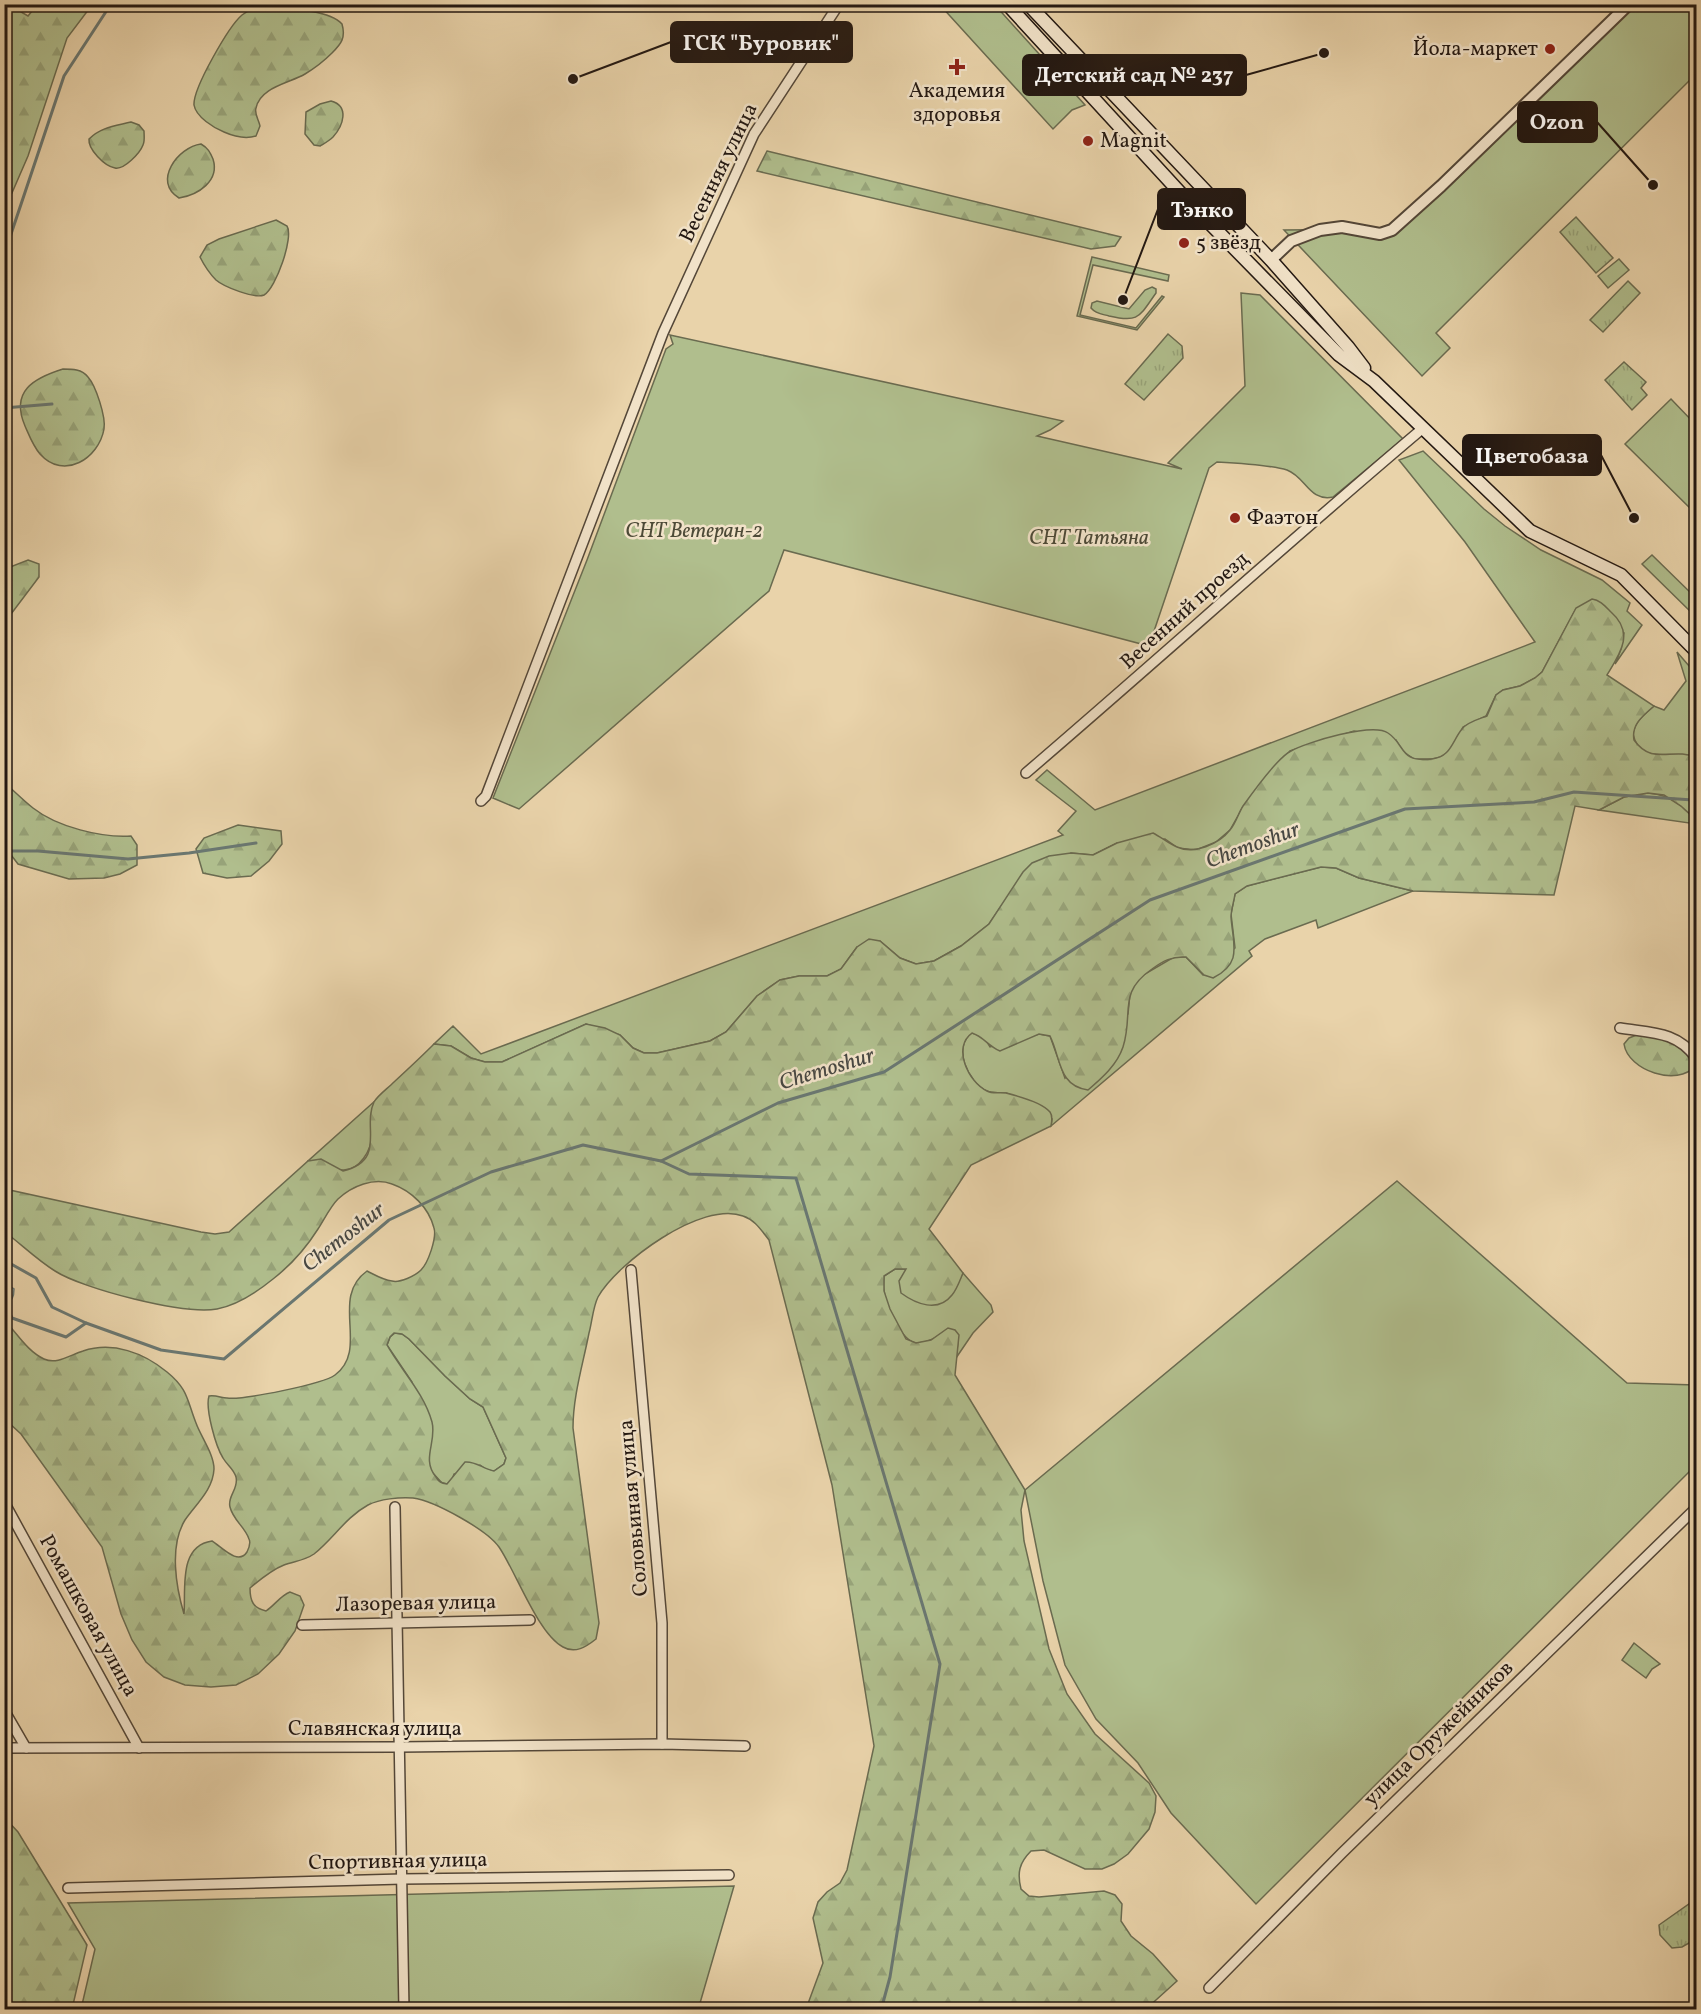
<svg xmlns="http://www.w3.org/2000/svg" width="1701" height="2014" font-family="Vollkorn,serif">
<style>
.green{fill:#b0be8d;stroke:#6a6b50;stroke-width:1.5}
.forest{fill:url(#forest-firs);stroke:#6a6b50;stroke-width:1.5;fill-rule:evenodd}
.park{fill:url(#park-tufts);stroke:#6a6b50;stroke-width:1.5}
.water{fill:url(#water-waves);stroke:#6a7771;stroke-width:1.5}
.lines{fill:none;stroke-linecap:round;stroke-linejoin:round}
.stream{stroke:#6a7771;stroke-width:3}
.minor-casing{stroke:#544738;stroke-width:12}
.tertiary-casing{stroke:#544738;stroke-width:14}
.secondary-casing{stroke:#231812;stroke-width:15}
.minor{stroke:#f1e2c8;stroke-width:9}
.tertiary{stroke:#f1e2c8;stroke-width:10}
.secondary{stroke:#f1e2c8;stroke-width:12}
.poi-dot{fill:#8f2418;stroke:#f1e2c8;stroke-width:2}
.labels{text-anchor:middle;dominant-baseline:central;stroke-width:5;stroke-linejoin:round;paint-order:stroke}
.poi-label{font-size:21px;fill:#231812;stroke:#f1e2c8;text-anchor:start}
.street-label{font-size:21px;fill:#231812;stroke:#f1e2c8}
.park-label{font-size:21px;font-style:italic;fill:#4d4a37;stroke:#f1e2c8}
.water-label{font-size:22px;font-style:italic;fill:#474742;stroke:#f1e2c8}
.leader{fill:none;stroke:#231812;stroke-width:2}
.callout-dot{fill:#231812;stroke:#f1e2c8;stroke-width:2}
.callout{fill:#231812;stroke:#231812;stroke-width:2}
.callout-label{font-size:22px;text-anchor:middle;font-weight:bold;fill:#fff}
</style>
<defs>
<pattern id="forest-firs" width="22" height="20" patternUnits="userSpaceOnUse" patternTransform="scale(1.5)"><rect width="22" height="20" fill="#b0be8d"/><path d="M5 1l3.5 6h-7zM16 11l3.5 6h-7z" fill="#97a379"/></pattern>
<pattern id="park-tufts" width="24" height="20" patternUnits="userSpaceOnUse" patternTransform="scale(1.5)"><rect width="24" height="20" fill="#b0be8d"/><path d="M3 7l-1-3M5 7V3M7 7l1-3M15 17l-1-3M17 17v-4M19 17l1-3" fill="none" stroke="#97a379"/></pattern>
<pattern id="water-waves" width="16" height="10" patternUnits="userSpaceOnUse" patternTransform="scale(1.5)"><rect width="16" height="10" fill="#9ab6b1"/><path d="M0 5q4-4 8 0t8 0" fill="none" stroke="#849c97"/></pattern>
</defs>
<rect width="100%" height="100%" fill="#e9d3aa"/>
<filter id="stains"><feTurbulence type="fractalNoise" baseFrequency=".00333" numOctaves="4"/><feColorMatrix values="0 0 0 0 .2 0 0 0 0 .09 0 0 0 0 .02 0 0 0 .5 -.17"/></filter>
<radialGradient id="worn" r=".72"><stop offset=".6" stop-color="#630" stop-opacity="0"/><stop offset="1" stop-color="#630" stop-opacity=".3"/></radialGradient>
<g class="green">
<path d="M 940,5 L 995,5 L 1085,105 L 1072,110 L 1053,129 Z"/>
<path d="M 1622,5 L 1696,5 L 1696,74 L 1436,333 L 1450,348 L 1422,376 L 1284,230 L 1388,229 Z"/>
<path d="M 1092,257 L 1169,275 L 1168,281 L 1093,265 L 1080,315 L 1136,328 L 1162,296 L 1164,297 L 1137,330 L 1077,316 Z"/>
<path d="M 1619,259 L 1629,270 L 1608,288 L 1598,276 Z"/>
<path d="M 1152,287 L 1156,289 L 1156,293 C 1139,317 1139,323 1109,316 C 1102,314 1096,314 1091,308 L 1092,303 L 1097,301 L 1129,309 L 1145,290 Z"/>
<path d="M 1241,293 L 1260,295 L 1403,439 L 1333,497 C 1309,502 1306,477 1287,470 C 1271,465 1235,463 1217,462 L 1209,468 L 1149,646 L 784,550 L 769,591 L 519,809 L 493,798 L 587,560 L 666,349 L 673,344 L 670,335 L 1063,421 L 1050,430 L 1037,436 L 1182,469 L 1168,463 L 1245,386 Z"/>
<path d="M 1671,399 L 1696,425 L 1696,514 L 1625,444 Z"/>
<path d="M 1423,451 L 1484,509 L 1505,526 L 1541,550 L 1602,580 L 1630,603 L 1627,611 L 1642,625 L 1615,664 L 1621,649 L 1624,633 L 1576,609 L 1542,672 L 1535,678 L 1520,686 L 1503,690 L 1496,695 L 1486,716 L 1463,727 L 1455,743 L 1445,756 L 1432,759 L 1414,759 L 1403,752 L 1396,740 L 1354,731 L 1290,751 L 1243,807 L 1230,830 L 1216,842 L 1196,850 L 1178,848 L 1165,839 L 1117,843 L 1093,855 L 1071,853 L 1002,905 L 989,924 L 961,946 L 934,961 L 916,964 L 900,958 L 880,941 L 857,947 L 841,969 L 827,976 L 799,976 L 780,980 L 757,996 L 726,1032 L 710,1041 L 657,1053 L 644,1053 L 633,1048 L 620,1035 L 586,1024 L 502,1062 L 485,1062 L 471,1058 L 451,1046 L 434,1044 L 453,1026 L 481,1054 L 1063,835 L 1058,831 L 1076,811 L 1036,780 L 1047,770 L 1095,810 L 1535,642 L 1465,542 L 1399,460 Z"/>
<path d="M 1652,555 L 1696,598 L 1696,617 L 1642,564 Z"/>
<path d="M 1677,652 L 1696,674 L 1696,758 C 1676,747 1640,768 1633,734 C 1635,721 1645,714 1654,706 L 1664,710 L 1686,681 Z"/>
<path d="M 1648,793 C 1661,794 1670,797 1680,805 C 1686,810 1689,815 1696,817 L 1696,824 L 1599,810 L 1624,797 Z"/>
<path d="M 1321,867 L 1336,868 L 1359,878 L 1413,891 L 1318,928 L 1316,920 L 1265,939 L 1249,951 L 1252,956 L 1051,1126 L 1052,1119 C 1039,1111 1020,1097 1006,1093 C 1000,1092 993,1094 987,1091 C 968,1082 952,1047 972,1033 L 984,1037 L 990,1047 L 1039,1034 L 1050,1036 L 1065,1078 L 1128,1014 L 1130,993 L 1138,978 L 1174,957 L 1186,957 L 1203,975 L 1235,948 L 1231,914 L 1235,894 L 1247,886 Z"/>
<path d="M 376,1100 C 368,1117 372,1119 372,1136 C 371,1150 360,1170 344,1170 C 333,1171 318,1164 308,1161 Z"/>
<path d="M 1397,1181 L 1627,1383 L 1696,1385 L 1696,1465 L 1256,1904 L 1171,1813 L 1138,1763 L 1096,1719 L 1065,1665 L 1043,1581 L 1025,1490 Z"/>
<path d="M 895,1269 L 907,1269 L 952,1294 L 963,1273 L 991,1305 L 993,1312 L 973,1333 L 956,1358 L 958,1342 L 948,1329 C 939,1335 930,1343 918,1343 C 902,1344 885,1304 884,1290 C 883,1286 884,1280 884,1276 Z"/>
<path d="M 395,1333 L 402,1334 L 409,1339 L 445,1376 L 470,1399 L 483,1407 L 506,1458 L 504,1464 L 494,1471 L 487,1470 L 480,1465 L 454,1474 L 452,1480 L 447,1484 L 442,1483 L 431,1471 L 428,1461 L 429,1449 L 412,1382 L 387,1345 L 390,1337 Z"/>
<path d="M 1634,1643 L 1660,1664 L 1652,1669 L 1646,1678 L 1622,1660 Z"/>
<path d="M 734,1886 L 698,2010 L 81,2009 L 95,1949 L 68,1903 Z"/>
</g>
<g class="forest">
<path d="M 9,5 L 18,5 L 21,12 L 28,16 L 37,5 L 92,5 L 67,38 L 28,156 L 5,209 L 4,6 L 7,7 Z"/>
<path d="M 258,7 C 281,9 327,8 342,24 C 346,38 341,44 332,53 C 324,61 315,68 305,74 C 290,83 260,87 256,108 C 254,114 259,120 260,126 L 256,136 C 246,139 233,136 224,132 C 214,128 196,117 194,105 C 193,88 229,26 242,15 C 247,11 252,9 258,7 Z"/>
<path d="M 331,101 C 350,106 343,126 333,137 C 329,141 325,143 320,146 L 314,145 L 305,134 L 306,112 L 320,104 Z"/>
<path d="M 131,122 L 139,125 L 144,131 C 144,136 145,141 143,145 C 140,153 124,170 115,168 C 104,166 88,149 89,139 C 101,127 115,126 131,122 Z"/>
<path d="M 201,144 C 208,148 210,152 213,159 C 220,181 198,195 179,198 C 152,182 178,147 201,144 Z"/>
<path d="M 767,151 L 1121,237 L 1115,246 L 1091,249 L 757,171 Z"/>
<path d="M 276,220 L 287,226 C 294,237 276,288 264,295 C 255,299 224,287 216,280 C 210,274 204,265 200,257 L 207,245 L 219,239 Z"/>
<path d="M 63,369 C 72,369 82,369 88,377 C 96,386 106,417 104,429 C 99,458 64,481 40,454 C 33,446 29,435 25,426 C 10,391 34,378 63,369 Z"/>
<path d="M 28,560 L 39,564 L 39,577 L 5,622 L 5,569 Z"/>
<path d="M 1592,599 C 1600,600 1605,606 1611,612 C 1635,633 1620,654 1607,675 L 1654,706 C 1644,715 1631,724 1634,740 C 1653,767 1674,746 1696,758 L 1696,817 L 1692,816 L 1681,806 L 1664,795 L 1648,793 L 1624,797 L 1599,810 L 1575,806 L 1554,895 L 1413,891 L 1359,878 L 1336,868 L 1321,867 L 1247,886 L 1235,894 C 1234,901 1231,910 1231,917 C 1233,945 1243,963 1213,978 L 1204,975 L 1186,957 C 1172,956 1163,961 1152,969 C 1117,993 1134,1013 1123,1047 C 1117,1065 1102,1078 1088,1090 C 1058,1086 1061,1058 1050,1036 L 1039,1034 L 1000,1051 C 988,1046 984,1037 972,1033 C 952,1047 968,1082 987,1091 C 992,1094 1000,1092 1006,1093 C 1018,1096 1042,1102 1050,1112 C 1053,1116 1052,1121 1051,1126 L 971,1165 L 929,1229 L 963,1273 C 960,1280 957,1289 952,1295 C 938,1313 916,1304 901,1293 L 899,1281 L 906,1269 L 895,1269 L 884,1276 L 884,1291 L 890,1309 L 906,1339 L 916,1343 L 931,1340 L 948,1328 L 955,1330 L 959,1335 L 955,1375 L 1025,1490 L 1021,1510 L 1024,1541 L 1049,1649 L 1067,1694 L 1095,1734 L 1149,1783 L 1156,1796 L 1155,1812 L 1149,1829 L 1128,1854 L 1114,1864 L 1102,1869 L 1085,1869 L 1044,1850 L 1031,1851 C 1019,1863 1017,1873 1021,1889 L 1029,1896 L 1039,1897 L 1104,1891 L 1115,1895 L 1122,1904 L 1121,1921 L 1131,1936 L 1153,1954 L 1177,1981 L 1146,2009 L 806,2009 L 823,1963 L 813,1918 L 818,1902 L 827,1892 L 840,1883 L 847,1870 L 874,1746 L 832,1485 L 769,1240 C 761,1230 755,1220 743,1216 C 702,1200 617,1263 598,1297 C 593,1307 592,1322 589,1333 C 583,1364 573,1396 573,1428 L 599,1623 L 596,1639 C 586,1647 575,1654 563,1647 C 538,1634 516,1572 499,1547 C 487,1530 435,1501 413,1498 C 399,1497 380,1499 368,1505 C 346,1517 333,1539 314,1554 C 304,1561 294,1561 284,1565 C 271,1570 261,1579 250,1588 C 250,1601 253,1608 266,1611 C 275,1605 280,1596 290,1592 L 300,1596 L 304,1605 L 295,1631 L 279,1654 L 258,1674 L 236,1685 L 211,1687 L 185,1685 L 164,1677 L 146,1662 L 132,1640 L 121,1614 L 102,1547 L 21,1434 L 9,1423 L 5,1422 L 5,1321 C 17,1333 27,1351 44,1359 C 57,1365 70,1355 83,1351 C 113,1341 144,1353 167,1372 C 188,1389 187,1400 196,1423 C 201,1437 214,1454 214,1469 C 213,1490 196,1504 185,1520 C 169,1546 176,1587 184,1614 C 186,1589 178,1546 212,1541 C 222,1547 238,1566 247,1552 C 249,1548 251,1543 249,1539 C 245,1527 233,1520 230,1507 C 227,1496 239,1489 236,1477 C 234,1469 227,1465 223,1458 C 216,1447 205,1409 209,1396 C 217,1395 221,1398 227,1398 C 244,1400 323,1384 335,1375 C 370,1349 329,1298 367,1271 C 375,1275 383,1280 392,1281 C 400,1283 415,1276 421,1270 C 428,1263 437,1238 434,1228 C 429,1208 412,1191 392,1184 C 374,1177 352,1186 338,1199 C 330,1207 324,1220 318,1229 C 306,1248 291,1265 273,1279 C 257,1292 237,1305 217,1309 C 184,1315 83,1289 55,1271 C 37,1260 21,1244 5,1232 L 5,1189 L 201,1232 L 215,1234 L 229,1232 L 308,1161 L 321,1159 L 343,1171 C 387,1160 362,1127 374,1102 C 378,1095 387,1089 394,1082 C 407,1070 421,1057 434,1044 L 451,1046 L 471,1058 L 485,1062 L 502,1062 L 586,1024 L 605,1028 L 620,1035 L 633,1048 L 644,1053 L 657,1053 L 710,1041 L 726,1032 L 757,996 L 780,980 L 799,976 L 827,976 L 841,969 L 857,947 L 869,939 L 880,941 L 900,958 L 916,964 L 934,961 L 961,946 L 989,924 L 1023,872 L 1032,863 L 1049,856 L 1071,853 L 1093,855 L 1117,843 L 1153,833 C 1161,837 1169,844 1177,847 C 1194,855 1219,844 1230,830 C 1236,823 1238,814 1243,806 C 1253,792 1277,758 1291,751 C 1307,742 1373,722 1388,733 C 1406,745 1399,763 1432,759 C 1451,757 1452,741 1462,729 C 1467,722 1479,719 1487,716 L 1496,695 L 1503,690 L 1520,686 L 1535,678 L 1542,672 L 1576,608 ZM 394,1333 L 402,1334 L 409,1339 L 445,1376 L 470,1399 L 483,1407 L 506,1458 L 504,1464 L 494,1471 C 483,1469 476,1461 465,1462 L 447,1484 C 441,1483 439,1482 436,1477 C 421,1459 437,1442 432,1422 C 424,1393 401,1370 387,1345 L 390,1337 Z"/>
<path d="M 5,783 C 14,791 23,800 33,808 C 57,827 102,838 131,836 L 137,845 L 137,865 L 120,874 L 104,878 L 69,879 L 18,864 L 5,847 Z"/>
<path d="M 238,825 L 281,831 L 282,844 L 269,861 L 251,876 L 227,878 L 203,873 L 196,849 L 204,838 Z"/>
<path d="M 1639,1034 C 1647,1035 1656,1035 1663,1037 C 1676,1042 1691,1054 1695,1066 C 1678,1087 1628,1071 1624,1044 L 1629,1038 Z"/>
<path d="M 4,1817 L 18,1832 L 87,1945 L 72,2009 L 5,2009 Z"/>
</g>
<g class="park">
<path d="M 1576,217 L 1613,258 L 1596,273 L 1560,232 Z"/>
<path d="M 1628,281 L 1640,293 L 1603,332 L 1590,320 Z"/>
<path d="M 1168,334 L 1182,346 L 1183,358 L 1144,400 L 1125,384 Z"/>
<path d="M 1624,362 L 1646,382 L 1641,388 L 1647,395 L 1632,410 L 1605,380 Z"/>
<path d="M 1696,1899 L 1696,1939 L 1682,1947 L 1672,1948 L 1660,1935 L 1659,1925 Z"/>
</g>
<path class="water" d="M 5,1283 L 14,1289 C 14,1297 12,1301 5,1305 Z"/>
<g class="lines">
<g class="stream">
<path d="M 4,255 L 64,76 L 111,4"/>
<path d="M 4,408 L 52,404"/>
<path d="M 4,851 L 38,851 L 128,859 L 189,853 L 256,843"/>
<path d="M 661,1161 L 689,1174 L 796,1178 L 940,1664 L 890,1977 L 881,2010"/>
<path d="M 4,1260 L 36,1278 L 52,1307 L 86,1323"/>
<path d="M 4,1301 L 12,1318 L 66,1337 L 86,1323 L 161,1350 L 224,1359 L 389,1220 L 491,1172 L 583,1145 L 661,1161 L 778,1103 L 884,1072 L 1150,900 L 1405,809 L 1534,802 L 1574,792 L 1693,800 L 1696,798"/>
</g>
<g class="minor-casing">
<g id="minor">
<path d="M 1026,773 C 1159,659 1288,542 1422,429"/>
<path d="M 481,801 L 486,796 L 663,333 L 754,134 L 839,4"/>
<path d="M 1620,1028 C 1651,1033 1677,1031 1696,1058"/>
<path d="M 631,1270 L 662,1623 L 662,1744"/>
<path d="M 4,1502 L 139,1748"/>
<path d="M 395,1507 L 404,2010"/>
<path d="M 302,1625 L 530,1620"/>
<path d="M 4,1710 L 26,1748"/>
<path d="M 4,1748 L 399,1747 L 662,1744 L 745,1746"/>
<path d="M 68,1888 L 402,1879 L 729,1875"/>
<path d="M 1209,1988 L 1342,1853 L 1696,1508"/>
</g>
</g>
<g class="tertiary-casing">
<path id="tertiary" d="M 1271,260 L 1291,241 L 1320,230 L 1342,227 L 1380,234 L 1392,230 L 1441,186 L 1629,4"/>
</g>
<g class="secondary-casing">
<g id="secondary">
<path d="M 1007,4 L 1185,198 L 1339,355 L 1374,381 L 1530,531 L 1621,575 L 1696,651"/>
<path d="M 1028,4 L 1271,260 L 1348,347 L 1364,368"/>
</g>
</g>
<use href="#minor" class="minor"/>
<use href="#tertiary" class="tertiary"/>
<use href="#secondary" class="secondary"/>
</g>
<g class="poi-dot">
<circle cx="1550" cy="49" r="6"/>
<path d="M954 58h6v6h6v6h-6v6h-6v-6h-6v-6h6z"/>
<circle cx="1088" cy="141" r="6"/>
<circle cx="1184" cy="243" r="6"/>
<circle cx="1235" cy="518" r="6"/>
</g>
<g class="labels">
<g class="poi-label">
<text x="1538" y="49" text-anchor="end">Йола-маркет</text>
<text x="957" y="91" text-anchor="middle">Академия<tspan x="957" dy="24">здоровья</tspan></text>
<text x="1100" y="141">Magnit</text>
<text x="1196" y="243">5 звёзд</text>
<text x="1247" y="518">Фаэтон</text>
</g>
<g class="street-label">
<text transform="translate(719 173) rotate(-64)">Весенняя улица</text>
<text transform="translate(1185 611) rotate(-42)">Весенний проезд</text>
<text transform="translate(634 1508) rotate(-95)">Соловьиная улица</text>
<text transform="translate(416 1604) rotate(-1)">Лазоревая улица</text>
<text transform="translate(88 1616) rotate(61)">Ромашковая улица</text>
<text x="375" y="1729">Славянская улица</text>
<text transform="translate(1439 1734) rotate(-44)">улица Оружейников</text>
<text transform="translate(398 1862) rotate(-1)">Спортивная улица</text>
</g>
<g class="park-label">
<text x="694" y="531">СНТ Ветеран-2</text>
<text x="1089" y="538">СНТ Татьяна</text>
</g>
<g class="water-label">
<text transform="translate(1253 846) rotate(-20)">Chemoshur</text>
<text transform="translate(827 1070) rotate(-17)">Chemoshur</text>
<text transform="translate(344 1238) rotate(-38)">Chemoshur</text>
</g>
</g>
<path class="leader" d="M573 79L671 42M1324 53L1246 75M1653 185L1597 122M1123 300L1158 209M1634 518L1601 455"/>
<g class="callout-dot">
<circle cx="573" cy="79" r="6"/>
<circle cx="1324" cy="53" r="6"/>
<circle cx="1653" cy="185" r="6"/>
<circle cx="1123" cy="300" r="6"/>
<circle cx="1634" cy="518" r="6"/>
</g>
<g class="callout">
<rect x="671" y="22" width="181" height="40" rx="6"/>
<rect x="1023" y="55" width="223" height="40" rx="6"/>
<rect x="1518" y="102" width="79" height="40" rx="6"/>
<rect x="1158" y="189" width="87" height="40" rx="6"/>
<rect x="1463" y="435" width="138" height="40" rx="6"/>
</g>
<g class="callout-label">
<text x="761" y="50">ГСК "Буровик"</text>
<text x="1134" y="82">Детский сад № 237</text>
<text x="1557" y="129">Ozon</text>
<text x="1202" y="217">Тэнко</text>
<text x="1532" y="463">Цветобаза</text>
</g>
<rect width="1701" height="2014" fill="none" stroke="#e9d3aa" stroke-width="24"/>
<rect x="6" y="6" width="1689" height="2002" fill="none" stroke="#231812" stroke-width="3"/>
<rect x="12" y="12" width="1677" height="1990" fill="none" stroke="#231812" stroke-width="1.5"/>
<rect width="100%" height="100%" filter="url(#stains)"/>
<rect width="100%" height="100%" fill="url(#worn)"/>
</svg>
